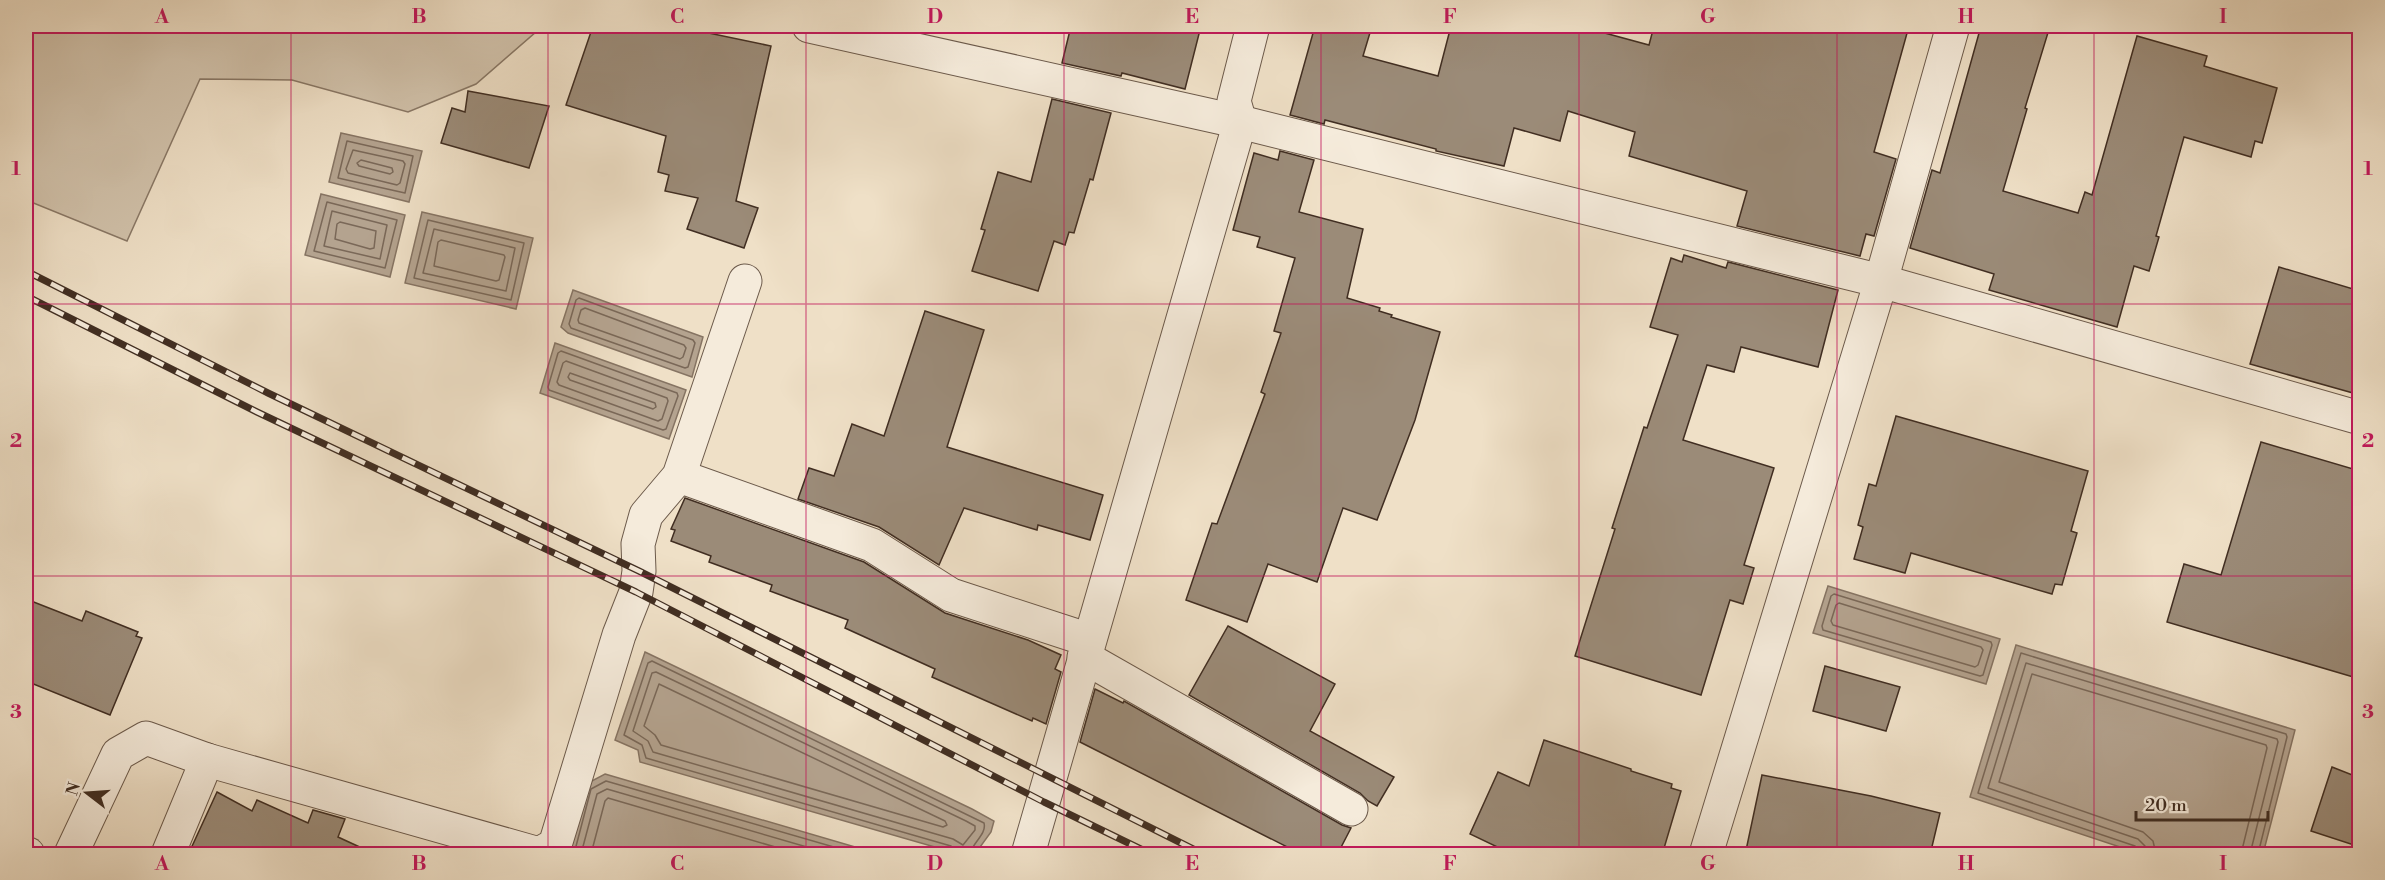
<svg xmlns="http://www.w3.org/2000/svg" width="2385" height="880" font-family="'Libre Bodoni',serif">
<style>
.green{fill:#d1c2ab;stroke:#897866;stroke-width:1.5}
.water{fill:#b4a38f;stroke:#867463;stroke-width:1.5}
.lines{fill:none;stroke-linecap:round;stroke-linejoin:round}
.shore{stroke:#7a6858;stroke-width:1.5}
.building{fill:#9b8b78;stroke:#412e22;stroke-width:1.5}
.minor-casing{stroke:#6c5a4b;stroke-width:35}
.minor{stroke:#f5ebdb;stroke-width:33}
.rail-casing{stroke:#412e22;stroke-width:7}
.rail{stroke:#f5ebdb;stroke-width:4.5;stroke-dasharray:14;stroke-linecap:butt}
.grid{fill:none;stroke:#c2185b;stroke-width:1.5;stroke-opacity:0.55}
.neatline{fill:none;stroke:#c2185b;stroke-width:2}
.grid-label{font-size:20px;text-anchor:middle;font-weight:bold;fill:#c2185b}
</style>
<rect width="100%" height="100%" fill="#efe0c7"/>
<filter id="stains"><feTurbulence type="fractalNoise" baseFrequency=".00333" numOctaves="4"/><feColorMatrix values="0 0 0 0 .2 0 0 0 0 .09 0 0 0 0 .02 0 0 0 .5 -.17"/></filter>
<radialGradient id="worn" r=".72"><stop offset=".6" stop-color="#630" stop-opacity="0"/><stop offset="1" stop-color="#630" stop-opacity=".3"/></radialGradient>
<path class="green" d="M 26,26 L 519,26 L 537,31 L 476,84 L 408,112 L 292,80 L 200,79 L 127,241 L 26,200 Z"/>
<g class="water">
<path d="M 341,133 L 422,151 L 409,202 L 329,182 Z"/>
<path d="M 321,194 L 405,215 L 390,277 L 305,255 Z"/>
<path d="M 422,212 L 533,238 L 516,309 L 405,283 Z"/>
<path d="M 573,290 L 703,337 L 692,377 L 568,333 L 561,327 Z"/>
<path d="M 555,343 L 686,390 L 669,439 L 540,393 Z"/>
<path d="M 1828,586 L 2000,639 L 1986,684 L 1813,633 Z"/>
<path d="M 2016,645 L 2295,730 L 2263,854 L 2141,854 L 1970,797 Z"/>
<path d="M 645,652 L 972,809 L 994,821 L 991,832 L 975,854 L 959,854 L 640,762 L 638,750 L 615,740 Z"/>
<path d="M 605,774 L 879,854 L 567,854 L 586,784 Z"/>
<path d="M 388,847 L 450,848 L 469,854 L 365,854 L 367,848 Z"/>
</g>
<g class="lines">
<g class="shore">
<path d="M 347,141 L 413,156 L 405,193 L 338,178 Z"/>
<path d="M 353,150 L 403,161 L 405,164 L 400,183 L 397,185 L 348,173 L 346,169 Z"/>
<path d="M 361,160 L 392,168 L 393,172 L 390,174 L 359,166 L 357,163 Z"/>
<path d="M 327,202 L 397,220 L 385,268 L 314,251 Z"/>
<path d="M 332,211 L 387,225 L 380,259 L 324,246 Z"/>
<path d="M 428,220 L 524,243 L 511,300 L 414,278 Z"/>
<path d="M 340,222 L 376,231 L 374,248 L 370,249 L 335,239 L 337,224 Z"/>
<path d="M 434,229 L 515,248 L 506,291 L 423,273 Z"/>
<path d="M 441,240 L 504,255 L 505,257 L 499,280 L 496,281 L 434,266 L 438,242 Z"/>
<path d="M 579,298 L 693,340 L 695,343 L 688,367 L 685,368 L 571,328 L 569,324 L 576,300 Z"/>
<path d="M 585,308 L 684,345 L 686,348 L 683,357 L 680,359 L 579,323 L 578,320 L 581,310 Z"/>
<path d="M 561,351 L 677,393 L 678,396 L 666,429 L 663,430 L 549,390 L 548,387 L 558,353 Z"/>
<path d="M 566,361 L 667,398 L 668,401 L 662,419 L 658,421 L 559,385 L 557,382 L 563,363 Z"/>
<path d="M 570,373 L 655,403 L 656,407 L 653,409 L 570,380 L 568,377 Z"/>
<path d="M 1834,594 L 1991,642 L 1992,645 L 1983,675 L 1980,676 L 1823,630 L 1822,626 L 1831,596 Z"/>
<path d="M 1839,603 L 1981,647 L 1983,650 L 1978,665 L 1975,667 L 1833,625 L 1831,621 L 1836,605 Z"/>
<path d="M 656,672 L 966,821 L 975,826 L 975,830 L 963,845 L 953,839 L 653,752 L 648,741 L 633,731 L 652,673 Z"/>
<path d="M 659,684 L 945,821 L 947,825 L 943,827 L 661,745 L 655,735 L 644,726 Z"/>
<path d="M 378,854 L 450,854"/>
<path d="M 574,854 L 591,789 L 606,781 L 858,854"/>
<path d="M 581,854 L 597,794 L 607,789 L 831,854"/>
<path d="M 591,854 L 605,801 L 608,798 L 799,854"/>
<path d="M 956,854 L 955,849 L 951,846 L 646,758 L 642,745 L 624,735 L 648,663 L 652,661 L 984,823 C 987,834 972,843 970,854"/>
<path d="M 2139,854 L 2139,849 L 2135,846 L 1978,793 L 2021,653 L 2286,734 L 2287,737 L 2258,854"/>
<path d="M 2147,854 L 2145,846 L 2138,839 L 1988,788 L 2026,663 L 2277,739 L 2278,742 L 2250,854"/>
<path d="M 2156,854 L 2153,841 L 2143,832 L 1999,782 L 2032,674 L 2266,745 L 2267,748 L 2241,854"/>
</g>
</g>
<g class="building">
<path d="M 593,26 L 675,26 L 771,46 L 736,201 L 758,208 L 744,248 L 687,229 L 698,198 L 665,191 L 669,175 L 658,172 L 666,136 L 566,105 Z"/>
<path d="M 1071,26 L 1201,26 L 1185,89 L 1122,73 L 1121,76 L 1062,63 Z"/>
<path d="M 1315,26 L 1372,26 L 1363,56 L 1438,76 L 1451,26 L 1579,26 L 1649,45 L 1654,26 L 1909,26 L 1874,152 L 1896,159 L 1874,236 L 1866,234 L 1860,256 L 1737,226 L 1747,191 L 1629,156 L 1635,132 L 1568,111 L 1560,141 L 1514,128 L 1504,166 L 1436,151 L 1436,149 L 1325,120 L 1324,124 L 1290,115 Z"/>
<path d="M 1981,26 L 2050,26 L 2025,108 L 2027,109 L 2003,191 L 2078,213 L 2085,192 L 2092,195 L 2137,36 L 2207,56 L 2204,66 L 2277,88 L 2262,143 L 2255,141 L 2251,157 L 2184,137 L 2156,236 L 2159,237 L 2149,271 L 2134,266 L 2117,327 L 1989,290 L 1994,274 L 1910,248 L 1932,170 L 1940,173 Z"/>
<path d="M 468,91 L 549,106 L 529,168 L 441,143 L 452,108 L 465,112 Z"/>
<path d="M 1052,99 L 1111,113 L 1093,180 L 1090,179 L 1074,233 L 1069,232 L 1065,245 L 1054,241 L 1038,291 L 972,271 L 985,230 L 981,229 L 998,172 L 1031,182 Z"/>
<path d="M 1280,151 L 1314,160 L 1299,212 L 1363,229 L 1347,298 L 1380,308 L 1379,311 L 1392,315 L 1391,317 L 1440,332 L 1415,420 L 1377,520 L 1343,508 L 1317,582 L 1268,564 L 1247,622 L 1186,600 L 1212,523 L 1217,524 L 1265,394 L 1261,392 L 1281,333 L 1274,331 L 1295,258 L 1257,247 L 1260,237 L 1233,230 L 1254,153 L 1278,160 Z"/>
<path d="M 1684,255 L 1726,268 L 1728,262 L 1838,290 L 1818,367 L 1741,347 L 1734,372 L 1707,365 L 1683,440 L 1774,468 L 1744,565 L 1754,568 L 1743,604 L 1730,600 L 1701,695 L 1575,656 L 1615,529 L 1612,528 L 1644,427 L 1647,428 L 1678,335 L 1650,327 L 1671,258 L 1682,262 Z"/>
<path d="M 2279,267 L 2360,291 L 2360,395 L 2250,364 Z"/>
<path d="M 925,311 L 984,330 L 947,447 L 1103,495 L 1090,540 L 1038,525 L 1037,530 L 964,508 L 939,565 L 879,527 L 798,499 L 809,468 L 834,476 L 852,424 L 884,436 Z"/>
<path d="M 1896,416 L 2088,471 L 2071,531 L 2077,533 L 2062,585 L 2055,584 L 2052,594 L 1911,553 L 1905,573 L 1854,559 L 1863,527 L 1858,525 L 1869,484 L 1876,486 Z"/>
<path d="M 2261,442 L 2360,471 L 2360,679 L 2167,622 L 2184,564 L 2221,575 Z"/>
<path d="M 685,498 L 864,562 L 945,613 L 1028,640 L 1061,655 L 1055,669 L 1061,672 L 1046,724 L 1033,718 L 1032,721 L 932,677 L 935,669 L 845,628 L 848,620 L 770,591 L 772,585 L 709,562 L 711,556 L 671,541 L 675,530 L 671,529 Z"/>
<path d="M 26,599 L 82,621 L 86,611 L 138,632 L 136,636 L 142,638 L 110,715 L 26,681 Z"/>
<path d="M 1228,626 L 1335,684 L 1310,731 L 1394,777 L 1377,806 L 1368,801 L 1360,793 L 1189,695 Z"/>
<path d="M 1825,666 L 1900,687 L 1886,731 L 1813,711 Z"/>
<path d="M 1095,689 L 1123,703 L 1124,701 L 1342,825 L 1351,828 L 1337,855 L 1303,855 L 1080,742 Z"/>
<path d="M 1544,740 L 1631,769 L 1631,771 L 1672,784 L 1671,788 L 1681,791 L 1662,855 L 1514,855 L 1470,834 L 1498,772 L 1529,786 Z"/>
<path d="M 2332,767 L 2360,778 L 2360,847 L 2311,831 Z"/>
<path d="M 1762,775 L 1871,796 L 1940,813 L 1930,855 L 1745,855 Z"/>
<path d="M 217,792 L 252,811 L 257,800 L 308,823 L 313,810 L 345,819 L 338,837 L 377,855 L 188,855 Z"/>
</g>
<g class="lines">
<g class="minor-casing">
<g id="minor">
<path d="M 809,26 L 1240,122 L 1881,281 L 2360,418"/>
<path d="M 679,476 L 872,545 L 951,595 L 1089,640"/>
<path d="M 1084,657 L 1351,809"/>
<path d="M 26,854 L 28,854"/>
<path d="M 71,854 L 118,754 L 146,738 L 207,760 L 539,854 L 555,845 L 619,635 L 636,592 L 639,571 L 638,544 L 646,515 L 679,476 L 745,281"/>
<path d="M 168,854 L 207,760"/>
<path d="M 1028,854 L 1240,122 L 1234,101 L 1253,26"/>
<path d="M 1706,854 L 1881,281 L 1953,26"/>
</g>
</g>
<use href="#minor" class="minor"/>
<g class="rail-casing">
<g id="rail">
<path d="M 26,271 L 268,393 L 639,571 L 1203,854"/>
<path d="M 26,296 L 257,412 L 636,592 L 1044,802 L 1151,854"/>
</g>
</g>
<use href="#rail" class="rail"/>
</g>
<path class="grid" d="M 291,26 L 291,854M 548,26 L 548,854M 806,26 L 806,854M 1064,26 L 1064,854M 1321,26 L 1321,854M 1579,26 L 1579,854M 1837,26 L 1837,854M 2094,26 L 2094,854M 26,304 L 2360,304M 26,576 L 2360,576"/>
<rect width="2385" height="880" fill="none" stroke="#efe0c7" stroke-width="66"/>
<g transform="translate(87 793) rotate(287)" stroke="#f5ebdb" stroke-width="4.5" paint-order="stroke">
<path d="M0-4.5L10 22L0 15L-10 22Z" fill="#412e22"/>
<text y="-9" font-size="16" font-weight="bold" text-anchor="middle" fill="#412e22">N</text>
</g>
<path d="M2136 811v9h132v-9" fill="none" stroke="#412e22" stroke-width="3"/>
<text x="2145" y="811" font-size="18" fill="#412e22" stroke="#f5ebdb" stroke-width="4.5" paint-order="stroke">20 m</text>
<rect x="33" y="33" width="2319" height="814" class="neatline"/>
<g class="grid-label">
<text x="162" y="23">A</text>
<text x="419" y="23">B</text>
<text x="677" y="23">C</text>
<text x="935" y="23">D</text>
<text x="1192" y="23">E</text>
<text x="1450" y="23">F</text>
<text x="1708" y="23">G</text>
<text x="1966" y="23">H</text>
<text x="2223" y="23">I</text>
<text x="16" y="175">1</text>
<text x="2368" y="175">1</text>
<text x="16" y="447">2</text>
<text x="2368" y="447">2</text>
<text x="16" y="718">3</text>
<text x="2368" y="718">3</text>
<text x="162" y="870">A</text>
<text x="419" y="870">B</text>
<text x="677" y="870">C</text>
<text x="935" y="870">D</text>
<text x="1192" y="870">E</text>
<text x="1450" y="870">F</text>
<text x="1708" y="870">G</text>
<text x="1966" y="870">H</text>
<text x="2223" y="870">I</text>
</g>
<rect width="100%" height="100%" filter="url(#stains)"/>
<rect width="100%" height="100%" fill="url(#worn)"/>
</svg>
